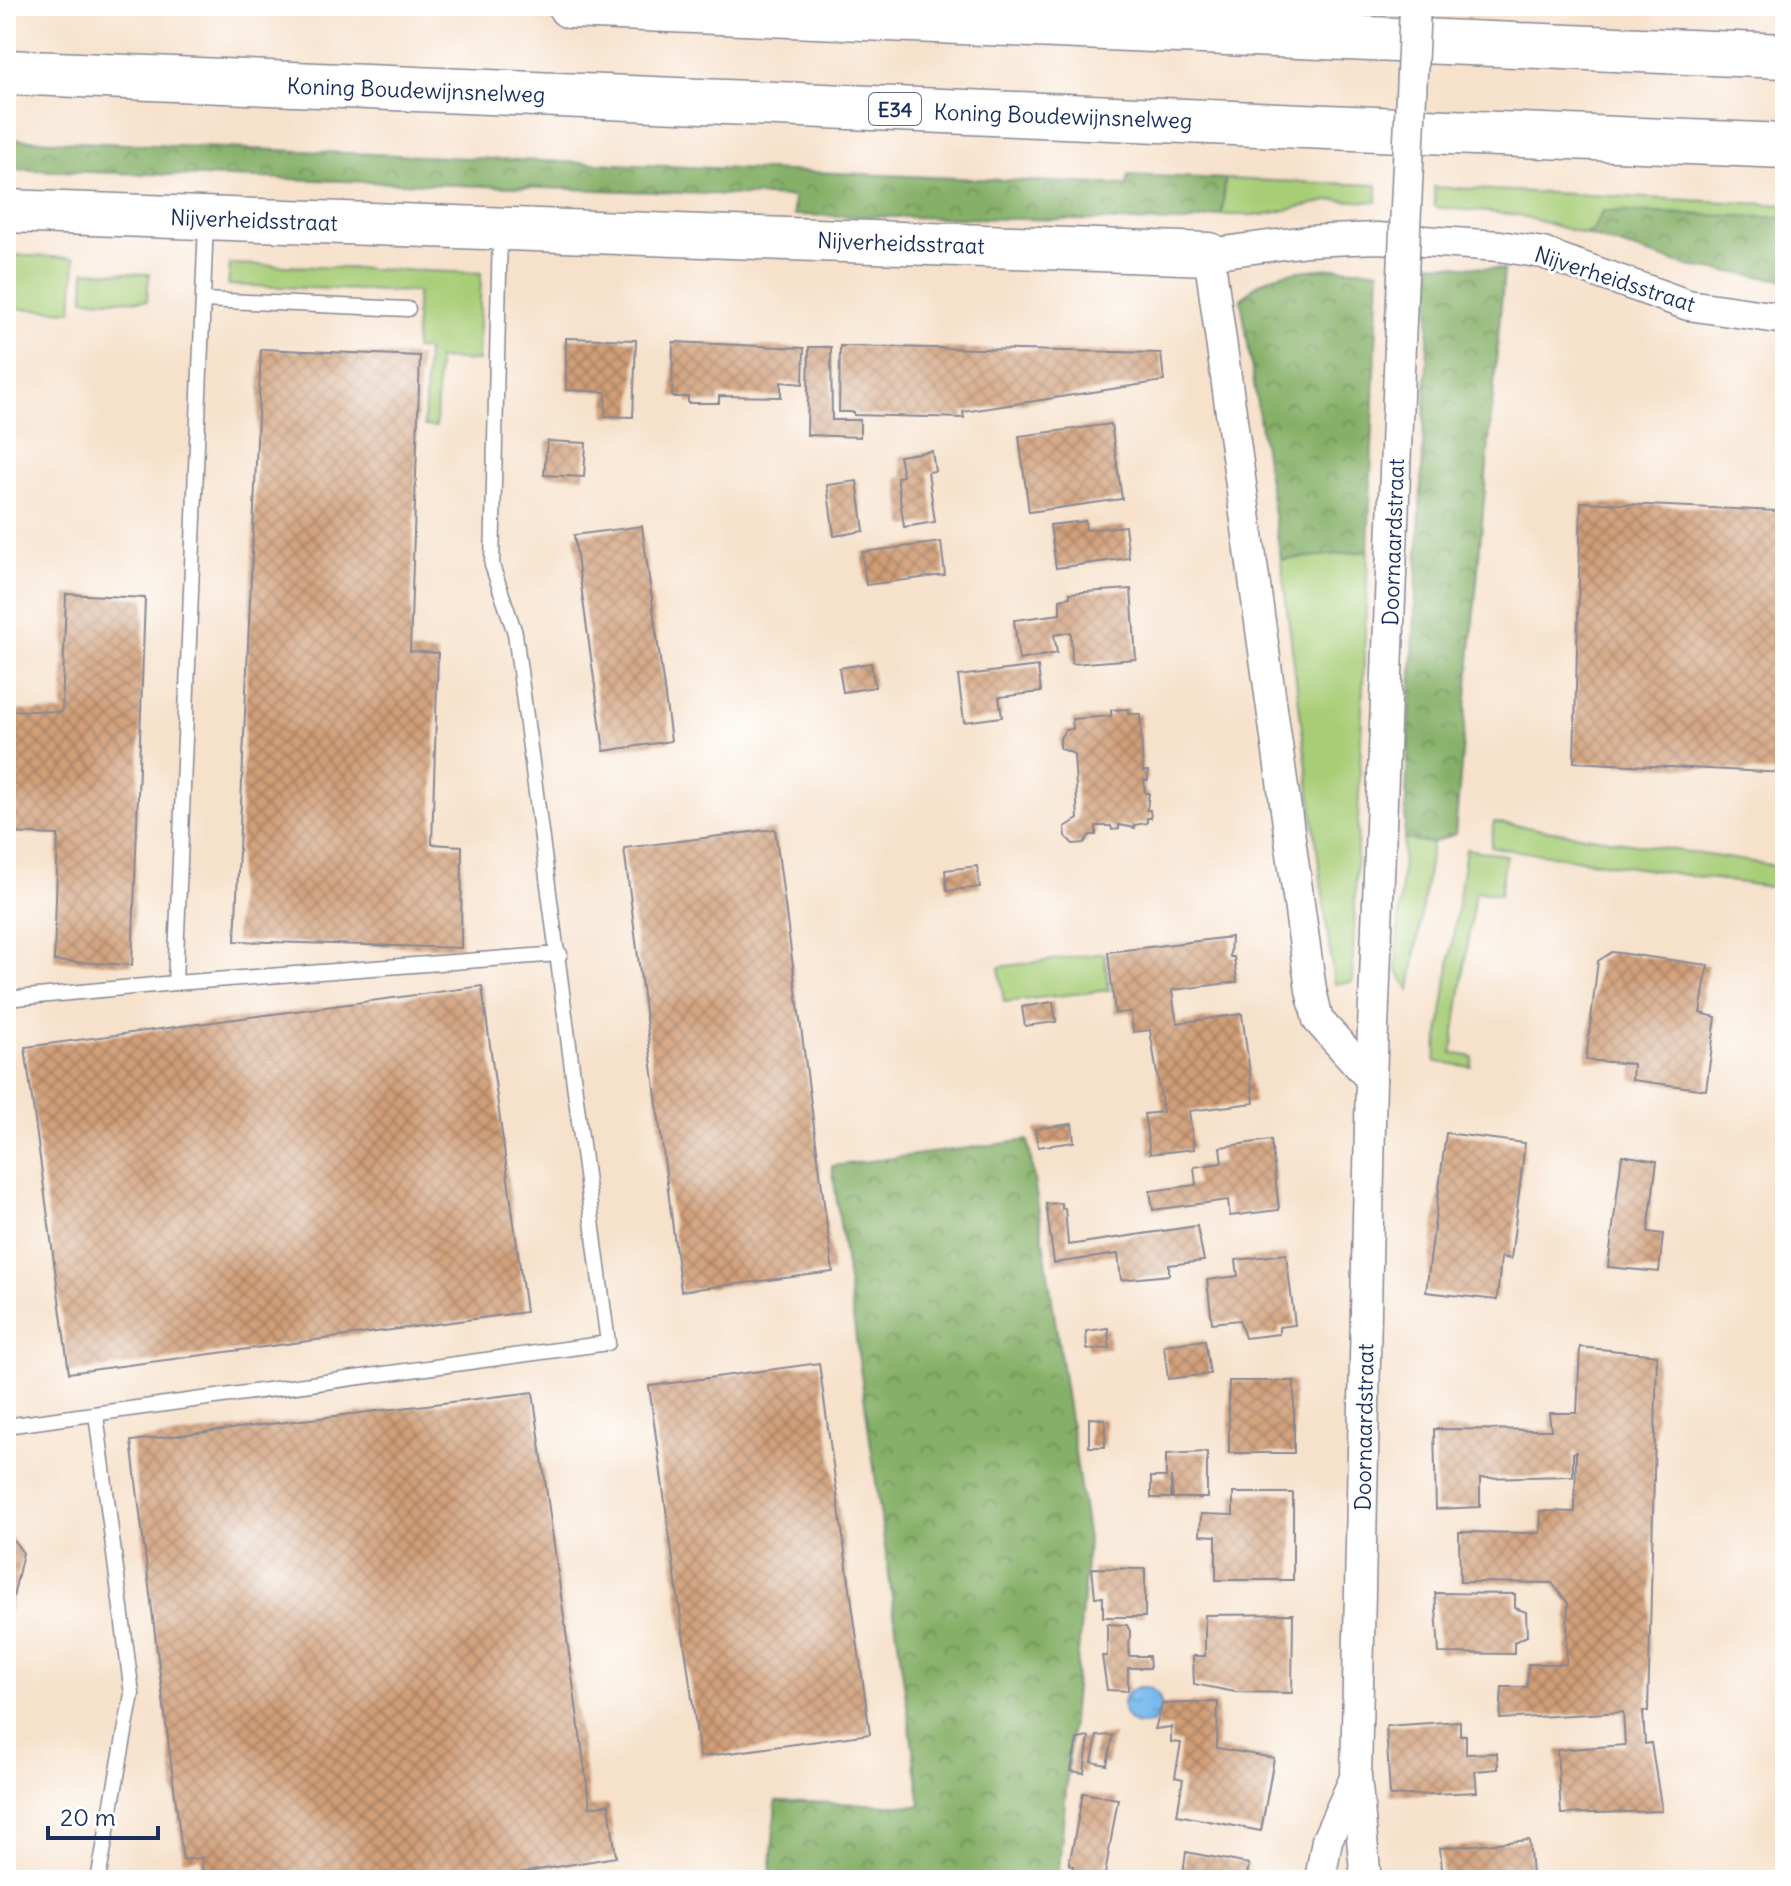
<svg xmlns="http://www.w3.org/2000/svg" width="1791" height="1886" font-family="Delius,sans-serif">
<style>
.grass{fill:#a8cd77;stroke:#627e6a;stroke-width:2}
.forest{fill:url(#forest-crowns);stroke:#507063;stroke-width:2}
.water{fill:url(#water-ripples);stroke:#4974a6;stroke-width:2}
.building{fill:url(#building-cross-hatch)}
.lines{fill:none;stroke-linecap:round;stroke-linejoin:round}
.lane-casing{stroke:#888894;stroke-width:17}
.street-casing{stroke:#888894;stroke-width:33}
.secondary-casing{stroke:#888894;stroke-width:45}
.highway-casing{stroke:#888894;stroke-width:47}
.lane{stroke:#fff;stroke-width:14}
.street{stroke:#fff;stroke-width:30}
.secondary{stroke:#fff;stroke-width:42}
.highway{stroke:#fff;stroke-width:44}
.street-bridge-casing{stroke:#888894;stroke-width:33;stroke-linecap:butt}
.street-bridge{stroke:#fff;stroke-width:30}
.labels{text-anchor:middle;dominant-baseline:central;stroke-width:6;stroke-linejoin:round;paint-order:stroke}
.shield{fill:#fff;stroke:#5f6d8e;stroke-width:2}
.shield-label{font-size:20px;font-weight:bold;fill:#1b2f5e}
.street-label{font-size:22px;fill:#1b2f5e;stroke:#fff}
</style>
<defs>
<pattern id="forest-crowns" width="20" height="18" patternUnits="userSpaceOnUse" patternTransform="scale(2)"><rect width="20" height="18" fill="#86b068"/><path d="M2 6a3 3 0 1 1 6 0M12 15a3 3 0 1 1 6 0" fill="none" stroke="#6d9059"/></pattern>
<pattern id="water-ripples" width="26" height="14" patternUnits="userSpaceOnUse" patternTransform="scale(2)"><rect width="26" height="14" fill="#77baed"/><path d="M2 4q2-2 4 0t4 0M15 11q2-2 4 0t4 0" fill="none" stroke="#6198c3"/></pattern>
<pattern id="building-cross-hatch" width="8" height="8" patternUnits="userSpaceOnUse" patternTransform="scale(2)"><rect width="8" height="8" fill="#d19e77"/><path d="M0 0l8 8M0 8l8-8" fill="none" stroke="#a98165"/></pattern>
</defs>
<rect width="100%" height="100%" fill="#fff"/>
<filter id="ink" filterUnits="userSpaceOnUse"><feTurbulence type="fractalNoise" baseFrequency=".0125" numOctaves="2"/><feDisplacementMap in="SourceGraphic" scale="16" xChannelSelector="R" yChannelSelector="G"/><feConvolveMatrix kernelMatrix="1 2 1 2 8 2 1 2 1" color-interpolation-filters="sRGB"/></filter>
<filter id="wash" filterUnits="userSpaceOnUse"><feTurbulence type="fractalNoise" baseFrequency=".006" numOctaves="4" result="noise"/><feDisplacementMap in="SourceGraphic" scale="32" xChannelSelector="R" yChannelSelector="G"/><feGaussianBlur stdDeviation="1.8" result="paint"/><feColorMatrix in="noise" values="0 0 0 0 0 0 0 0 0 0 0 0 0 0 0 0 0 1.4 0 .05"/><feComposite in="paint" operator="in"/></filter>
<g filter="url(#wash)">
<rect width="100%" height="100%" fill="#f6e1ca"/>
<g class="grass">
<path d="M 1225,179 L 1377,185 L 1377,202 L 1333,200 L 1263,215 L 1222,215 Z"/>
<path d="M 1434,187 L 1785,205 L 1785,218 L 1603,211 L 1592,232 L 1584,234 L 1518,215 L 1435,207 Z"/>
<path d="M 6,255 L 75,258 L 72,311 L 6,308 Z"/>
<path d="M 230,264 L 481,273 L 478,361 L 438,359 L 436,427 L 424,426 L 427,350 L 415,349 L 417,292 L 228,285 Z"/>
<path d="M 85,271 L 149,274 L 147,301 L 84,299 Z"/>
<path d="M 1368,551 L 1352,982 L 1334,984 L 1281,560 Z"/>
<path d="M 1494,822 L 1785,867 L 1785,889 L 1491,847 Z"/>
<path d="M 1404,839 L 1432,843 L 1410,990 L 1396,969 Z"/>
<path d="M 1466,849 L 1506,855 L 1500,895 L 1475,891 L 1452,1053 L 1473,1057 L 1471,1067 L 1435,1062 Z"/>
<path d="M 1104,953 L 1109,990 L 1004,1002 L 999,967 Z"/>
</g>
<g class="forest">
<path d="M 6,139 L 1127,185 L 1128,175 L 1225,179 L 1222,215 L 1185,222 L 794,215 L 793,197 L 6,169 Z"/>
<path d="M 1603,211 L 1785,218 L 1785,280 L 1688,266 L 1584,234 L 1592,232 Z"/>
<path d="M 1432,263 L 1504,270 L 1455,834 L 1432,843 L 1404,839 Z"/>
<path d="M 1332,268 L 1379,270 L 1368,551 L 1281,560 L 1241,299 C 1269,269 1293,272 1332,268 Z"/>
<path d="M 1028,1140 L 1088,1540 L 1058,1880 L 770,1880 L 776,1801 L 921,1806 L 832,1166 Z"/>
</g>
<circle class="water" cx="1142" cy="1706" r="19"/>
<g id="blocks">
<g class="building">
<path d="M 566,338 L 636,340 L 633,417 L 605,416 L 606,392 L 566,390 Z"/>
<path d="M 673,342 L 804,348 L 803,384 L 781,382 L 781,397 L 719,396 L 719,403 L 688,403 L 688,397 L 672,397 Z"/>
<path d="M 840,346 L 1161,353 L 1164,381 L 963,412 L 964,418 L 854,415 L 854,412 L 839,412 Z"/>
<path d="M 809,347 L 831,347 L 832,420 L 860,420 L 860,437 L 807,435 Z"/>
<path d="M 261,349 L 420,356 L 410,651 L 438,653 L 432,844 L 462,846 L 461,948 L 235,941 Z"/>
<path d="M 1111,424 L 1122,499 L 1029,512 L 1019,436 Z"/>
<path d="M 547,441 L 586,443 L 584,477 L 544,475 Z"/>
<path d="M 1778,446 L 1785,446 L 1785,773 L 1574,762 L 1581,502 L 1777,511 Z"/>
<path d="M 932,451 L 935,471 L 928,472 L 935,522 L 904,527 L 897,477 L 903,476 L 899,456 Z"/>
<path d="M 857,481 L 864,531 L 834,536 L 827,485 Z"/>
<path d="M 1085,521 L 1086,530 L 1125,526 L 1129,558 L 1056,568 L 1050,525 Z"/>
<path d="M 642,526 L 671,741 L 604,751 L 574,535 Z"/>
<path d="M 941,542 L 945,575 L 866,585 L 862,552 Z"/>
<path d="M 1131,589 L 1136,659 L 1072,664 L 1071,632 L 1054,635 L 1057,653 L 1019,660 L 1014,620 L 1060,614 L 1060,599 L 1070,597 L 1070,593 Z"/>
<path d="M 66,594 L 145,598 L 132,965 L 54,961 L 58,835 L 6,833 L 6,710 L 62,712 Z"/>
<path d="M 871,663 L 875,687 L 843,692 L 839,668 Z"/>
<path d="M 1038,666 L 1041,692 L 999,697 L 1002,717 L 964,722 L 958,676 Z"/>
<path d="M 1128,709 L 1128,714 L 1140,714 L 1143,771 L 1148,771 L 1148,780 L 1144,780 L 1145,793 L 1149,793 L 1147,810 L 1150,810 L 1151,818 L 1147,818 L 1147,823 L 1134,825 L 1135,828 L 1119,825 L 1119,829 L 1112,830 L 1111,826 L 1096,826 L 1096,835 L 1090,835 L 1084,843 L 1073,844 L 1066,837 L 1065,827 L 1078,819 L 1074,754 L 1060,748 L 1060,738 L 1065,730 L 1073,729 L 1072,719 L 1111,716 L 1111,710 Z"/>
<path d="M 775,829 L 833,1272 L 681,1291 L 624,848 Z"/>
<path d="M 977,866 L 980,887 L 947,891 L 945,870 Z"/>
<path d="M 1231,937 L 1230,957 L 1234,957 L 1237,982 L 1172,990 L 1174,1006 L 1177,1023 L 1242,1014 L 1254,1103 L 1189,1111 L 1194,1149 L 1150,1154 L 1144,1114 L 1163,1112 L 1150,1030 L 1133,1032 L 1131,1012 L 1115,1013 L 1108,952 Z"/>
<path d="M 1612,952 L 1708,965 L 1700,1013 L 1716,1017 L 1706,1090 L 1632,1080 L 1633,1064 L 1586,1060 L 1598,961 Z"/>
<path d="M 482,986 L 526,1312 L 69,1373 L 25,1047 Z"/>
<path d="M 1053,1002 L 1056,1022 L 1025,1026 L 1022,1007 Z"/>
<path d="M 1072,1124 L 1074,1142 L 1038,1147 L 1035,1129 Z"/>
<path d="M 1446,1133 L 1525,1143 L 1511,1259 L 1501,1257 L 1497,1300 L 1426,1292 Z"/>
<path d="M 1271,1140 L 1279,1210 L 1230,1216 L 1228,1200 L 1153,1210 L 1150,1191 L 1196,1185 L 1194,1167 L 1222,1163 L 1220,1147 Z"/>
<path d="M 1622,1155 L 1657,1161 L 1648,1232 L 1663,1234 L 1659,1272 L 1608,1267 Z"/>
<path d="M 1061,1203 L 1062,1209 L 1065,1208 L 1068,1245 L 1197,1226 L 1204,1261 L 1169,1265 L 1169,1275 L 1121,1280 L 1118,1254 L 1054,1263 L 1046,1204 Z"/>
<path d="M 1286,1254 L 1295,1325 L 1279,1327 L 1279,1334 L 1245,1338 L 1239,1320 L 1212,1323 L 1207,1280 L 1238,1276 L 1236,1260 Z"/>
<path d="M 1108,1328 L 1110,1348 L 1087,1350 L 1086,1331 Z"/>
<path d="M 1205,1340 L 1210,1374 L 1168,1379 L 1164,1345 Z"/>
<path d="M 1580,1347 L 1657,1355 L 1648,1711 L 1643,1711 L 1645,1744 L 1651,1743 L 1662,1811 L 1561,1814 L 1557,1750 L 1625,1745 L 1623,1712 L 1500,1719 L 1502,1687 L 1527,1687 L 1528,1664 L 1566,1664 L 1568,1603 L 1552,1583 L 1460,1582 L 1459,1532 L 1540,1533 L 1541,1511 L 1575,1512 L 1576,1452 L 1573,1453 L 1573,1476 L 1480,1478 L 1480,1507 L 1436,1509 L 1434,1429 L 1551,1430 L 1549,1413 L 1577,1413 Z"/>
<path d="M 819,1363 L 870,1734 L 700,1757 L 649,1386 Z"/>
<rect x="1229" y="1381" width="65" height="72"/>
<path d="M 533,1392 L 590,1807 L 609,1804 L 616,1857 L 508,1875 L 503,1880 L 204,1880 L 201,1858 L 183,1860 L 131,1441 Z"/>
<path d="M 1089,1418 L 1105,1419 L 1105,1447 L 1089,1447 Z"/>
<path d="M 1207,1452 L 1207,1498 L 1173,1498 L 1171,1477 L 1171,1498 L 1151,1498 L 1151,1477 L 1166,1477 L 1166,1454 Z"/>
<path d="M 1233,1493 L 1293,1493 L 1293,1580 L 1216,1580 L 1216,1536 L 1200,1535 L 1201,1514 L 1233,1515 Z"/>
<path d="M 6,1536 L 11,1537 L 23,1553 L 7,1624 Z"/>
<path d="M 1092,1568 L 1145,1569 L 1145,1617 L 1103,1617 L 1103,1597 L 1095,1597 Z"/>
<path d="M 1435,1593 L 1515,1594 L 1515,1608 L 1526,1612 L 1527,1636 L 1514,1642 L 1514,1654 L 1439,1653 Z"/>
<path d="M 1293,1614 L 1292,1693 L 1235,1692 L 1194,1684 L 1193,1656 L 1205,1656 L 1205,1615 Z"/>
<path d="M 1107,1624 L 1127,1625 L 1130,1631 L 1129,1656 L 1149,1656 L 1150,1668 L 1128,1668 L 1128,1691 L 1107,1690 L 1102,1656 L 1107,1656 Z"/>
<path d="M 1218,1702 L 1217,1748 L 1274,1758 L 1261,1831 L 1177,1815 L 1183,1779 L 1175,1777 L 1181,1743 L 1171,1742 L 1171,1727 L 1155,1729 L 1162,1704 Z"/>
<path d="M 1460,1721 L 1460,1735 L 1466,1735 L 1466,1754 L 1497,1753 L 1498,1769 L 1475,1771 L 1477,1792 L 1390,1796 L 1386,1726 Z"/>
<path d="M 1113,1735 L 1107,1765 L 1092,1762 L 1097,1736 Z"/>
<path d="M 1089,1737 L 1084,1773 L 1071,1771 L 1077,1739 Z"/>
<path d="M 1083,1793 L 1118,1799 L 1104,1880 L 1070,1880 L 1073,1866 L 1069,1865 Z"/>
<path d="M 1529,1840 L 1532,1874 L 1527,1877 L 1443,1880 L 1440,1848 Z"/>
<path d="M 1186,1852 L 1249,1864 L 1246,1880 L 1182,1880 Z"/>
</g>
</g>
</g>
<g filter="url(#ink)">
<use href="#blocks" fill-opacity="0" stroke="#888894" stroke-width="2"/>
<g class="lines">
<g class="lane-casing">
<g id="lane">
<path d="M 203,300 L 408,309"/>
<path d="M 175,983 L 560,954"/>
<path d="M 6,999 L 175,983 L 206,223"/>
<path d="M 96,1414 L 132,1694 L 98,1880"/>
<path d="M 6,1423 L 6,1426 L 608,1343 L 515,633 L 492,565 L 500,233"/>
</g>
</g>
<g class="street-casing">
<g id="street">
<path d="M 1371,1079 L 1318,1020 L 1311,990 L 1209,254 L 1307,241 L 1377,238 L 1500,246 L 1543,253 L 1688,305 L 1785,319"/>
<path d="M 1320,1880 L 1327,1840 L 1355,1778"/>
<path d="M 1366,1880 L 1356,1776 L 1371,1079 L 1401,320"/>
</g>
</g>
<g class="secondary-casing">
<path id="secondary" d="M 6,211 L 1209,254"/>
</g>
<g class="highway-casing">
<g id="highway">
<path d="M 570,6 L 1785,56"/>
<path d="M 6,72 L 1785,146"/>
</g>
</g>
<use href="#lane" class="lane"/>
<use href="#street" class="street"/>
<use href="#secondary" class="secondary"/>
<use href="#highway" class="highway"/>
<g class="street-bridge-casing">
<path id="street-bridge" d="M 1401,320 L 1415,6"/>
</g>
<use href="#street-bridge" class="street-bridge"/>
</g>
</g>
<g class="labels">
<rect class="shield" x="869" y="93" width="52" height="32" rx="6"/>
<g class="shield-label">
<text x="895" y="109">E34</text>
</g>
<g class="street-label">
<text transform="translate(416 90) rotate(2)">Koning Boudewijnsnelweg</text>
<text transform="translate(1063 116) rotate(2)">Koning Boudewijnsnelweg</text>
<text transform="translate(254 220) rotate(2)">Nijverheidsstraat</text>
<text transform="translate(901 243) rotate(2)">Nijverheidsstraat</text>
<text transform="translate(1615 279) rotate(18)">Nijverheidsstraat</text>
<text transform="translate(1393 542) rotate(-88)">Doornaardstraat</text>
<text transform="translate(1364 1427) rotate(-89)">Doornaardstraat</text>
</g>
</g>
<rect width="1791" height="1886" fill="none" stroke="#fff" stroke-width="32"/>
<path d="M48 1826v12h110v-12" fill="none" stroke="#1b2f5e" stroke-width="4"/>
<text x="60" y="1826" font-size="24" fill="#1b2f5e" stroke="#ffffff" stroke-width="6" paint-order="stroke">20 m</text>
</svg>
